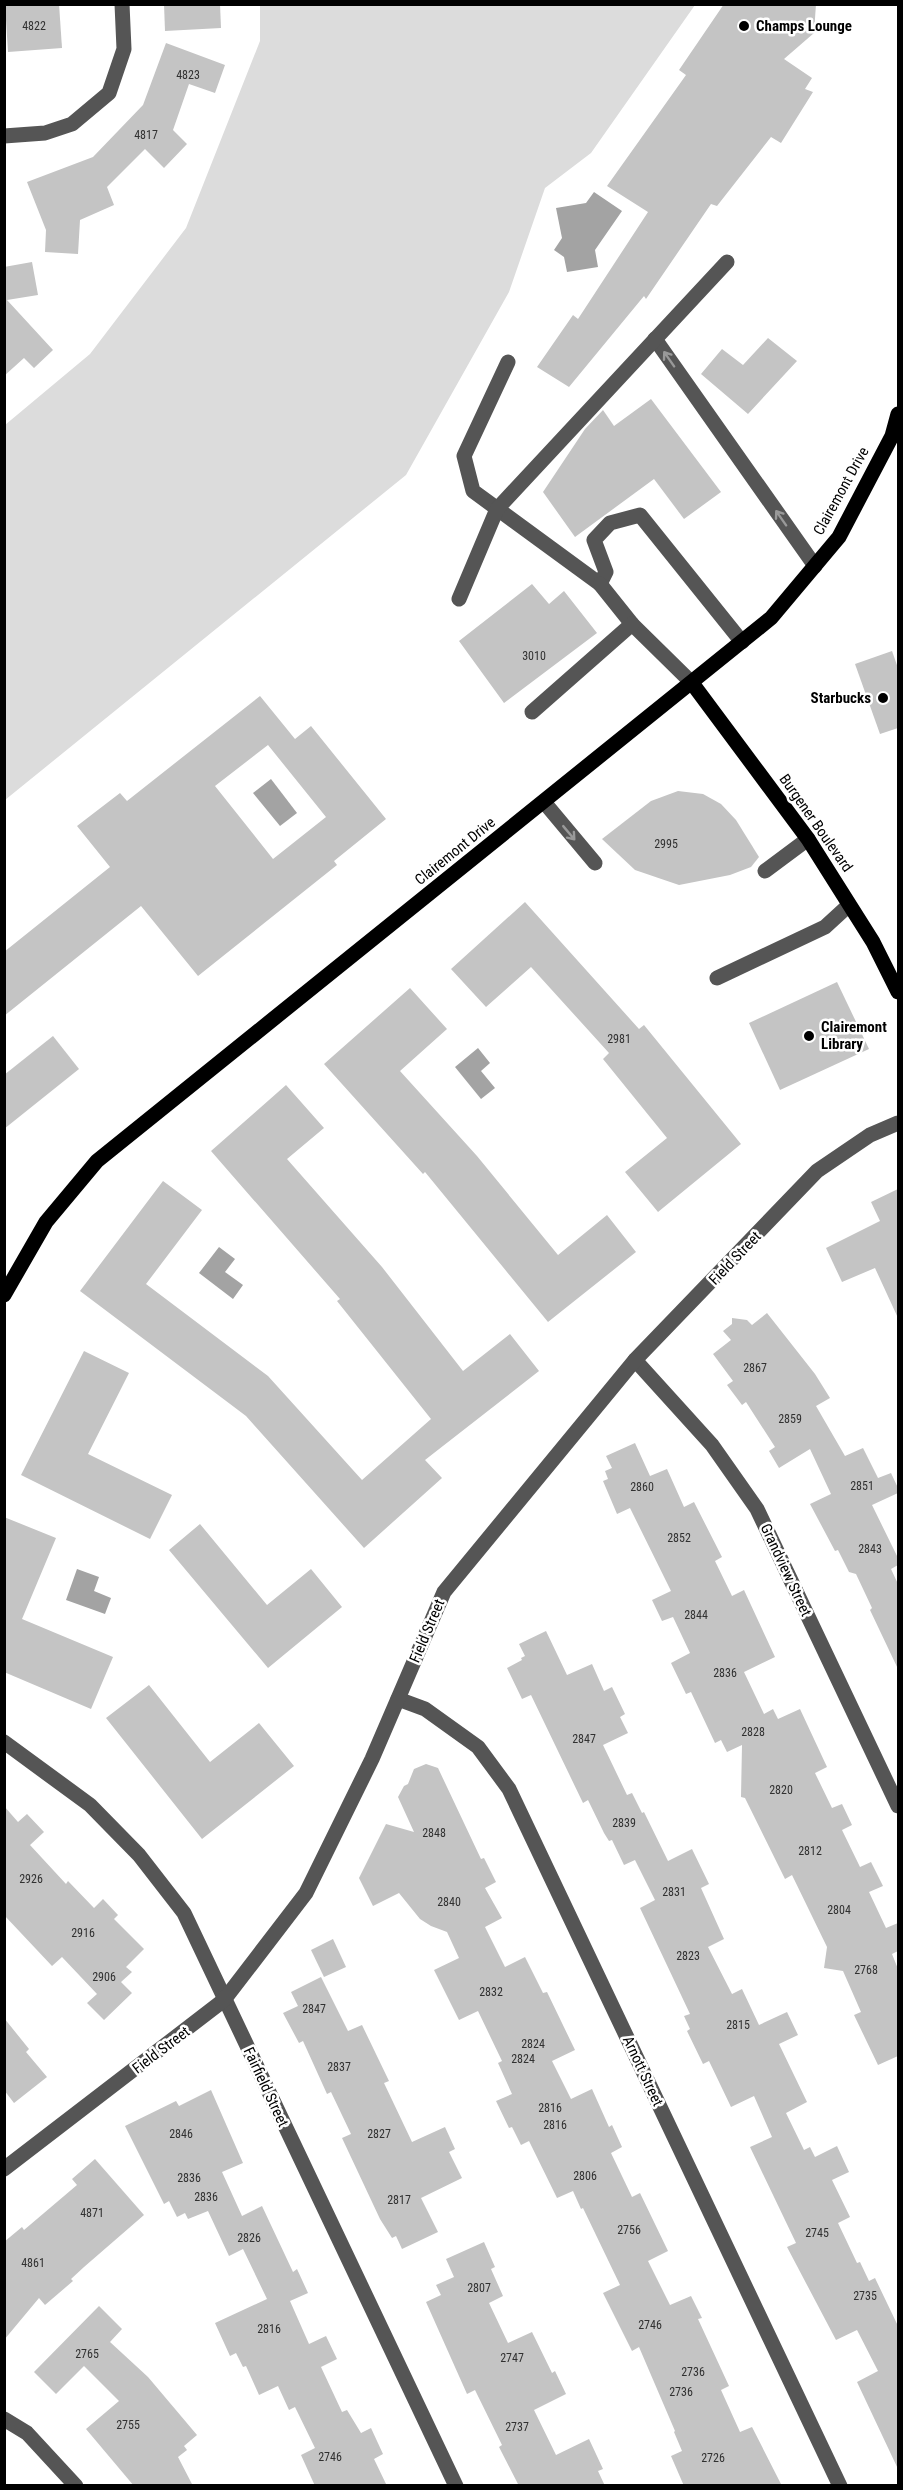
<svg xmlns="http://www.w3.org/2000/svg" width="903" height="2490" font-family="'Roboto Condensed',sans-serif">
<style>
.green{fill:#dcdcdc}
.water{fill:#a3a3a3}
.building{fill:#c4c4c4;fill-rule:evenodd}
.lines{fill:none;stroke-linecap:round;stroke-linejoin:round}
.minor{stroke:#555;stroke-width:15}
.major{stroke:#000;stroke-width:15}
.oneway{stroke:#999}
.poi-dot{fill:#000;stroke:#fff;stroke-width:2}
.labels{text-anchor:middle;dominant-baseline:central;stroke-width:5;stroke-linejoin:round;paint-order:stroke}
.number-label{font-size:12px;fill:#313131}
.poi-label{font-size:15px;font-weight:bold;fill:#000;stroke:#fff;text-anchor:start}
.street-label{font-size:15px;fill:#000;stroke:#fff}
</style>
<rect width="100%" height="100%" fill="#fff"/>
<path class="green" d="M 260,5 L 695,5 L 591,153 L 545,188 L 509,292 L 406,475 L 5,800 L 5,425 L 90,354 L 186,228 L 260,41 Z"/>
<g class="water">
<path d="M 594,192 L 622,211 L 595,250 L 598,267 L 567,272 L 564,257 L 554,250 L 562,238 L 556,208 L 586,203 Z"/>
<path d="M 271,779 L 297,813 L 280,826 L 253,793 Z"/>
<path d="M 478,1048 L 490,1063 L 481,1071 L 495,1088 L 481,1099 L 455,1067 Z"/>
<path d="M 219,1247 L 235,1259 L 225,1272 L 243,1285 L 233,1299 L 199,1273 Z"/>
<path d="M 77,1569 L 99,1577 L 94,1591 L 111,1598 L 105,1614 L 66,1600 Z"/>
</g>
<g class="building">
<path d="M 5,4 L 59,4 L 62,48 L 8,52 Z"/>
<path d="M 164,4 L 220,4 L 221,28 L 165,31 Z"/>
<path d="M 724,4 L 816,4 L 814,33 L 784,59 L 812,78 L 805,89 L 813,92 L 781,143 L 771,137 L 717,206 L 711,204 L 646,299 L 644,296 L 569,387 L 537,367 L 573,315 L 578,319 L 648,212 L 607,186 L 686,75 L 679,70 Z"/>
<path d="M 166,43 L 225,65 L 215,93 L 189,84 L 173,130 L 187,144 L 164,168 L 145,149 L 107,187 L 114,205 L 80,220 L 78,254 L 45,252 L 46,230 L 27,182 L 93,157 L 143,105 Z"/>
<path d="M 32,262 L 38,295 L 7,300 L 53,350 L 34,368 L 24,358 L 4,376 L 4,267 Z"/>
<path d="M 768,338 L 797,361 L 748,414 L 701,374 L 722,349 L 743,365 Z"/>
<path d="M 651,399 L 721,492 L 684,519 L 654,479 L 575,537 L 543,492 L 585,429 L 603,410 L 614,426 Z"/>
<path d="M 532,584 L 549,604 L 564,591 L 597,633 L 504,703 L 459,641 Z"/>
<path d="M 892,651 L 898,668 L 898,728 L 880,734 L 855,664 Z"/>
<path d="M 260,696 L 295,739 L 311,726 L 386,819 L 334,861 L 337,865 L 198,976 L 141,906 L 4,1016 L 4,952 L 110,867 L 77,826 L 120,793 L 127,801 ZM 268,745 L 326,817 L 273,859 L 215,786 Z"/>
<path d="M 678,791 L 703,794 L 721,804 L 736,820 L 759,857 L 751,867 L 730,875 L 679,885 L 635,870 L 602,839 L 651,801 Z"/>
<path d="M 525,902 L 639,1029 L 644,1025 L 741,1144 L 658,1212 L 625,1172 L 667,1138 L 603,1059 L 609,1053 L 531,967 L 486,1007 L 451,969 Z"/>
<path d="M 837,982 L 869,1049 L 780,1090 L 749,1023 Z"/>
<path d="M 410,988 L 447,1029 L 400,1071 L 477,1156 L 558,1255 L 607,1215 L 636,1252 L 548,1322 L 425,1172 L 423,1174 L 324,1064 Z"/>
<path d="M 53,1036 L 79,1069 L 4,1129 L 4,1075 Z"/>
<path d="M 286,1085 L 324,1128 L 287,1159 L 382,1267 L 463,1371 L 510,1334 L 539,1371 L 425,1460 L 442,1478 L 364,1548 L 246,1416 L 80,1291 L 163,1181 L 202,1210 L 146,1284 L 268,1376 L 362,1480 L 431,1419 L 337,1301 L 340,1299 L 211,1151 Z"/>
<path d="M 898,1189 L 898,1318 L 875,1268 L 842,1282 L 826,1248 L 880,1221 L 871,1202 Z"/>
<path d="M 767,1313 L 815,1374 L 830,1398 L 816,1406 L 845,1456 L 863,1448 L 878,1478 L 891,1473 L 898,1488 L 898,1493 L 872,1505 L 898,1558 L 898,1565 L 891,1569 L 898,1584 L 898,1669 L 870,1610 L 872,1608 L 856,1574 L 849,1572 L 838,1550 L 835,1551 L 810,1504 L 831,1494 L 810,1449 L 779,1468 L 769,1451 L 775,1447 L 746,1402 L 742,1405 L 727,1385 L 733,1381 L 713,1354 L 731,1340 L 723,1331 L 732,1324 L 732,1318 L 747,1320 L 752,1325 Z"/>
<path d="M 84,1351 L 129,1373 L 88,1454 L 172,1495 L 150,1539 L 21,1475 Z"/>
<path d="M 635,1443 L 650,1476 L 667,1469 L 684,1507 L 694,1502 L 722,1557 L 715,1561 L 732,1596 L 744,1590 L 775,1657 L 744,1672 L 764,1714 L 773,1709 L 778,1719 L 800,1709 L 827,1767 L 815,1773 L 832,1808 L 842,1804 L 852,1825 L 842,1830 L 860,1867 L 871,1862 L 883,1886 L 869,1892 L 886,1928 L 898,1923 L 898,1951 L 892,1954 L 898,1969 L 898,2056 L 878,2065 L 854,2015 L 861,2012 L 843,1971 L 824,1968 L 827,1947 L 792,1875 L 785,1879 L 745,1798 L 741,1797 L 742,1745 L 727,1752 L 721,1740 L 715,1743 L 691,1692 L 686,1694 L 671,1663 L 690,1653 L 673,1617 L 662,1621 L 652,1600 L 671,1591 L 630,1508 L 617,1514 L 603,1481 L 608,1479 L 605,1471 L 612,1468 L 606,1456 Z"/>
<path d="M 4,1517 L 56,1538 L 22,1619 L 113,1657 L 91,1709 L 4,1672 Z"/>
<path d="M 200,1524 L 267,1605 L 311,1569 L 342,1607 L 268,1668 L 169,1550 Z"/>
<path d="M 546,1631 L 567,1675 L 592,1664 L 604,1691 L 612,1687 L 625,1714 L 620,1717 L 628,1733 L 603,1745 L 627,1795 L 632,1793 L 642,1813 L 644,1812 L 668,1861 L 692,1849 L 709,1884 L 701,1888 L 724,1939 L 708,1947 L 732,1994 L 742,1989 L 759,2025 L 787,2012 L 798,2035 L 779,2044 L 807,2102 L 786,2113 L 804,2150 L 810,2147 L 815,2157 L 837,2146 L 849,2172 L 832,2180 L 850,2217 L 838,2223 L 857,2263 L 860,2262 L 869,2281 L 875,2278 L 898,2326 L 898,2469 L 857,2382 L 878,2371 L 857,2330 L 836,2340 L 787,2247 L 796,2243 L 750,2147 L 772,2137 L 754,2096 L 731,2107 L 709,2061 L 703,2064 L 687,2031 L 690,2029 L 684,2016 L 690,2014 L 640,1908 L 655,1900 L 635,1860 L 624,1865 L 612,1840 L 609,1841 L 604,1833 L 588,1800 L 583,1803 L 531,1695 L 522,1699 L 507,1668 L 522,1660 L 521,1658 L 525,1656 L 519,1644 Z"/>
<path d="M 149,1685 L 210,1762 L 259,1723 L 294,1766 L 202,1839 L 106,1718 Z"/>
<path d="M 426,1764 L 438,1768 L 481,1859 L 484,1858 L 496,1882 L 485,1888 L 502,1918 L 485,1927 L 505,1967 L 525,1957 L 543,1993 L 547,1992 L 575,2050 L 552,2061 L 571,2099 L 592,2089 L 609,2127 L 612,2125 L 622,2147 L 611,2153 L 632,2197 L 640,2193 L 668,2251 L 648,2261 L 670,2305 L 691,2296 L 702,2318 L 698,2319 L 729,2386 L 721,2390 L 740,2432 L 752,2427 L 782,2486 L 684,2486 L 671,2456 L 682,2451 L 674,2432 L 675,2431 L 639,2347 L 632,2351 L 603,2293 L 620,2285 L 583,2208 L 581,2209 L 573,2191 L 557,2198 L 529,2141 L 521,2145 L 512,2127 L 509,2128 L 496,2101 L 512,2094 L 498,2063 L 502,2061 L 478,2011 L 459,2020 L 434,1970 L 459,1958 L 447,1932 L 431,1926 L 420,1919 L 399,1893 L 373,1906 L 359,1878 L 386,1824 L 414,1832 L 398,1797 L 404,1786 L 408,1784 L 414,1769 Z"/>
<path d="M 4,1806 L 18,1822 L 27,1814 L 44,1832 L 30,1845 L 66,1884 L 68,1881 L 94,1908 L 103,1899 L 118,1915 L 114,1919 L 144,1949 L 126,1967 L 132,1972 L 121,1982 L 132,1993 L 104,2020 L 87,2003 L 97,1994 L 62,1957 L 52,1966 L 4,1915 Z"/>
<path d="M 333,1939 L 346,1967 L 324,1977 L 311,1950 Z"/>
<path d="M 321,1977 L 348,2031 L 362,2025 L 389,2081 L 384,2083 L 412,2142 L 445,2127 L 455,2149 L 449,2152 L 462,2178 L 421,2198 L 438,2232 L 402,2249 L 396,2236 L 392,2238 L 380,2219 L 342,2138 L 351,2134 L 331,2092 L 327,2094 L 303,2041 L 299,2043 L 283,2013 L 298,2006 L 291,1992 Z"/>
<path d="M 4,2018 L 29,2049 L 26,2052 L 47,2077 L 14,2103 L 4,2090 Z"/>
<path d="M 211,2090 L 243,2163 L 222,2172 L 242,2216 L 262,2206 L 293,2272 L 297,2269 L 308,2293 L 290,2301 L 309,2344 L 326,2336 L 337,2359 L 321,2367 L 342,2412 L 347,2410 L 361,2433 L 371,2428 L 383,2454 L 374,2459 L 387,2486 L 315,2486 L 301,2455 L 315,2448 L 295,2407 L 289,2410 L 278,2386 L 259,2395 L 246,2366 L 243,2367 L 236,2353 L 230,2356 L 215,2323 L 267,2299 L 243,2249 L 229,2256 L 208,2211 L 188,2219 L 185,2213 L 177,2217 L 169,2201 L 164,2204 L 125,2126 L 176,2101 L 179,2106 Z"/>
<path d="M 95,2159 L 144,2215 L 84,2267 L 71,2279 L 73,2281 L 45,2305 L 39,2298 L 4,2340 L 4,2242 L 22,2227 L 24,2230 L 77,2185 L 72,2179 Z"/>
<path d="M 484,2242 L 495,2267 L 491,2269 L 503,2296 L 489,2303 L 508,2343 L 532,2332 L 552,2373 L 555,2371 L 566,2394 L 534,2410 L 556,2455 L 589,2439 L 603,2469 L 598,2471 L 605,2486 L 519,2486 L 499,2447 L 502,2445 L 475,2390 L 467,2394 L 426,2302 L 441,2295 L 436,2285 L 454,2277 L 446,2259 Z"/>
<path d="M 99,2306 L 122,2329 L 110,2342 L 148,2377 L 197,2435 L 184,2446 L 187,2450 L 178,2457 L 193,2486 L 134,2486 L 86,2429 L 119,2401 L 84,2366 L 56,2394 L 34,2372 Z"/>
</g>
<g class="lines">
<g class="minor">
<path d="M 4,136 L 45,133 L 72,124 L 109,93 L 124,49 L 122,4"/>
<path d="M 655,339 L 815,566"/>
<path d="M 508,362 L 464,456 L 473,491 L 600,584 L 606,572 L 594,540 L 610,523 L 640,515 L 742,642"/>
<path d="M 600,584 L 632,624 L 692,683"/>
<path d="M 459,599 L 497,509 L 727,262"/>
<path d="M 532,712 L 632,624"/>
<path d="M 544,802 L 595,863"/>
<path d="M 765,871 L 808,839"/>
<path d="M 717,978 L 825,927 L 849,905"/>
<path d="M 635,1360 L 712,1445 L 757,1509 L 898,1806"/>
<path d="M 398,1699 L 425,1709 L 478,1747 L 509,1789 L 840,2486"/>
<path d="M 4,1742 L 90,1805 L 139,1855 L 184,1913 L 456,2486"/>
<path d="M 4,2169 L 224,2000 L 306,1893 L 372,1759 L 444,1592 L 635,1360 L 817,1171 L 870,1135 L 898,1123"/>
<path d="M 4,2419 L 27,2433 L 76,2486"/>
</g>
<g class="major">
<path d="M 692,683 L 808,839 L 873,942 L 898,992"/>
<path d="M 4,1295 L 46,1222 L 97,1161 L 771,618 L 839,537 L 892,436 L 898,414"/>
</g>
</g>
<defs><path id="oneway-shaft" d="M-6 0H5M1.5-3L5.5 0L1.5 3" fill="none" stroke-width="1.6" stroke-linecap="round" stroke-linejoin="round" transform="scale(1.5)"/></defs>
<g class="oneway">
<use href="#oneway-shaft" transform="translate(669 359) rotate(-125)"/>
<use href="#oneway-shaft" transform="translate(781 518) rotate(-125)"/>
<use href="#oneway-shaft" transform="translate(569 833) rotate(50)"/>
</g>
<g class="poi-dot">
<circle cx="744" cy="26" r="6"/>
<circle cx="883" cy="698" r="6"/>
<circle cx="809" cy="1036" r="6"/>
</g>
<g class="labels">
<g class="number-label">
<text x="34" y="26">4822</text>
<text x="188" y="75">4823</text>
<text x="146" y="135">4817</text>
<text x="534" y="656">3010</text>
<text x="666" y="844">2995</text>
<text x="619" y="1039">2981</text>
<text x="755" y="1368">2867</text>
<text x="790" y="1419">2859</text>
<text x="862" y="1486">2851</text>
<text x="642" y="1487">2860</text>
<text x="679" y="1538">2852</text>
<text x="870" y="1549">2843</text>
<text x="696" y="1615">2844</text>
<text x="725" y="1673">2836</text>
<text x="753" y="1732">2828</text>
<text x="584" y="1739">2847</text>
<text x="781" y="1790">2820</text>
<text x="624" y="1823">2839</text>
<text x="434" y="1833">2848</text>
<text x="810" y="1851">2812</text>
<text x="31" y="1879">2926</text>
<text x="674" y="1892">2831</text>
<text x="449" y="1902">2840</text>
<text x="839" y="1910">2804</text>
<text x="83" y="1933">2916</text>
<text x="688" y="1956">2823</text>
<text x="866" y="1970">2768</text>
<text x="104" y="1977">2906</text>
<text x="491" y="1992">2832</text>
<text x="314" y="2009">2847</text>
<text x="738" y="2025">2815</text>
<text x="533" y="2044">2824</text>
<text x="523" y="2059">2824</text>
<text x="339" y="2067">2837</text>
<text x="550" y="2108">2816</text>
<text x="555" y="2125">2816</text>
<text x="181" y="2134">2846</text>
<text x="379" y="2134">2827</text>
<text x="585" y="2176">2806</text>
<text x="189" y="2178">2836</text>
<text x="206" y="2197">2836</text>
<text x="399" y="2200">2817</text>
<text x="92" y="2213">4871</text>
<text x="629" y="2230">2756</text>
<text x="817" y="2233">2745</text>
<text x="249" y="2238">2826</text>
<text x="33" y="2263">4861</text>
<text x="479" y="2288">2807</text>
<text x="865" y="2296">2735</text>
<text x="650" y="2325">2746</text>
<text x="269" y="2329">2816</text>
<text x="87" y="2354">2765</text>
<text x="512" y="2358">2747</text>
<text x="693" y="2372">2736</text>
<text x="681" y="2392">2736</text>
<text x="128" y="2425">2755</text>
<text x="517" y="2427">2737</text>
<text x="330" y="2457">2746</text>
<text x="713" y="2458">2726</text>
</g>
<g class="poi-label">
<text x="756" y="26">Champs Lounge</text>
<text x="871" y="698" text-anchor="end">Starbucks</text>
<text x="821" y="1027">Clairemont<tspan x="821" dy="17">Library</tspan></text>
</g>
<g class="street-label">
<text transform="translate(841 491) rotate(-61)">Clairemont Drive</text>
<text transform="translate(816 823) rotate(55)">Burgener Boulevard</text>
<text transform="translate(455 851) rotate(-39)">Clairemont Drive</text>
<text transform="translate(735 1258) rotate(-46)">Field Street</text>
<text transform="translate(786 1570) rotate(65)">Grandview Street</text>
<text transform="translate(427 1631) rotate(-67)">Field Street</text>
<text transform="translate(161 2050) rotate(-37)">Field Street</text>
<text transform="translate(643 2071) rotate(65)">Arnott Street</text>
<text transform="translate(266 2087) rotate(65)">Fairfield Street</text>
</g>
</g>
<rect width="903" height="2490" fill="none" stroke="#000000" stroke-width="12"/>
</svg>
